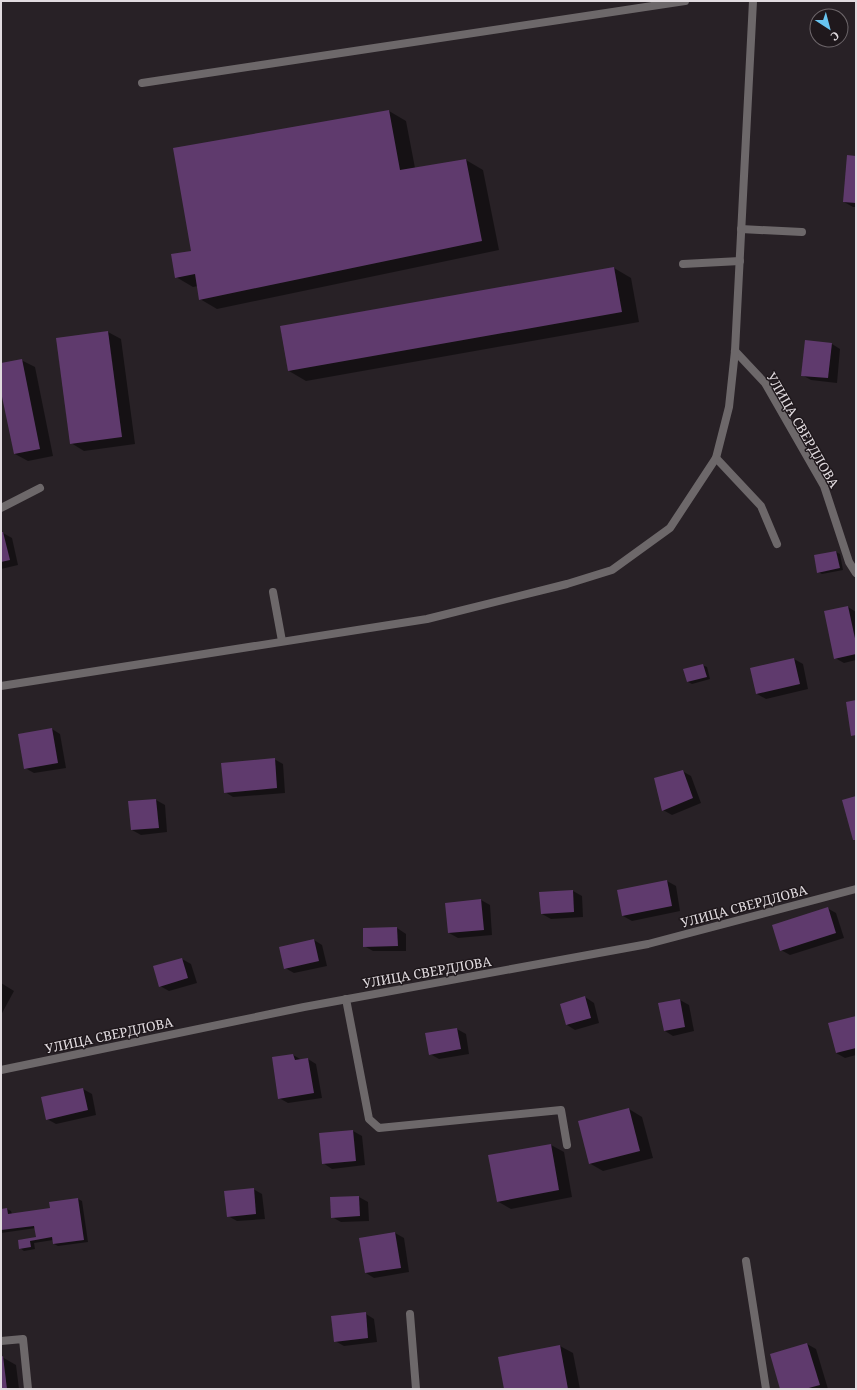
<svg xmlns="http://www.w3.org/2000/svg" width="857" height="1390" font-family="'Noto Serif',serif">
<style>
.shadow{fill:#0007}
.building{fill:#5f3a6d}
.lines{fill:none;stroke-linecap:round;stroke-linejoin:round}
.service{stroke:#6d686a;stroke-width:8}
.minor{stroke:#6d686a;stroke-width:8}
.labels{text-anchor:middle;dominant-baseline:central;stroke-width:3;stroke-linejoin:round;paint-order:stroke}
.street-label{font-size:13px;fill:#e1dbdf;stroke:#1f181c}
</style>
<rect width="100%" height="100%" fill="#282126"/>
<g class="shadow">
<path d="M 389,111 L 406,121 L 415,168 L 466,160 L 483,170 L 499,250 L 217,309 L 200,299 L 198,286 L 193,287 L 176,277 L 192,251 L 174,149 Z"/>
<path d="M 856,157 L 856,207 L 853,207 L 844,202 Z"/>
<path d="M 614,268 L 631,278 L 639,322 L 306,381 L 289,371 Z"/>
<path d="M 108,332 L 121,339 L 135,444 L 84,451 L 71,443 Z"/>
<path d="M 832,344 L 840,349 L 837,383 L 811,380 L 802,375 Z"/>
<path d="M 21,360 L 35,367 L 53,456 L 28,461 L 15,454 L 1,387 L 1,364 Z"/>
<path d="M 1,533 L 3,533 L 12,538 L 18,565 L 1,569 Z"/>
<path d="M 836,552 L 840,554 L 843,570 L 822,574 L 818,572 Z"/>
<path d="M 848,607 L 856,612 L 856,660 L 844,663 L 835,658 Z"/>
<path d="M 794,659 L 803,664 L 808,689 L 766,699 L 757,694 Z"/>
<path d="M 702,665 L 707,667 L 710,679 L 692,684 L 688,682 Z"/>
<path d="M 52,729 L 60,734 L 66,768 L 34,773 L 25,768 Z"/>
<path d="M 274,759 L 283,764 L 285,793 L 233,797 L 225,792 Z"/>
<path d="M 682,771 L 691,776 L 701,803 L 672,815 L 663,810 Z"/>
<path d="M 156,800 L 165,805 L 167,832 L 141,835 L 132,830 Z"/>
<path d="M 667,881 L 676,886 L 680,911 L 632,921 L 623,916 Z"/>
<path d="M 573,891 L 582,896 L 583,917 L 551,919 L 542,914 Z"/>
<path d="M 481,900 L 490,905 L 492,935 L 458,938 L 449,933 Z"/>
<path d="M 827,908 L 836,913 L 844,938 L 790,955 L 781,950 Z"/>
<path d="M 397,928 L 406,934 L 406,951 L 373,951 L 364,946 Z"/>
<path d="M 314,940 L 322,945 L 327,966 L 294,973 L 285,968 Z"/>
<path d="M 182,959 L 191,964 L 197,983 L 169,991 L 160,986 Z"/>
<path d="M 1,983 L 14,991 L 1,1015 Z"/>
<path d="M 585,997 L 594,1003 L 599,1023 L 575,1030 L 567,1025 Z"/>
<path d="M 680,1000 L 689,1005 L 694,1031 L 673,1036 L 665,1031 Z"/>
<path d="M 856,1017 L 856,1055 L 845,1058 L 836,1053 Z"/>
<path d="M 457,1029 L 466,1034 L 469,1054 L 439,1059 L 430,1054 Z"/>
<path d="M 293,1055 L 302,1060 L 308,1059 L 316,1064 L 322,1098 L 288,1103 L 279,1098 L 273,1058 Z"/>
<path d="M 83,1089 L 92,1094 L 96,1115 L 56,1124 L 47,1119 Z"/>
<path d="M 629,1109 L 642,1117 L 653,1158 L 603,1171 L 589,1163 Z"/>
<path d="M 353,1131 L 362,1136 L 365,1165 L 332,1169 L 323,1163 Z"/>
<path d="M 551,1145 L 564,1152 L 572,1197 L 511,1209 L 497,1201 Z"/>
<path d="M 253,1189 L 262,1194 L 265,1219 L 237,1221 L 228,1216 Z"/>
<path d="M 359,1197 L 368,1202 L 369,1221 L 341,1222 L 332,1217 L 331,1198 Z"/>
<path d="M 78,1199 L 82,1201 L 88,1242 L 58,1246 L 54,1244 L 53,1240 L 34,1243 L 35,1249 L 24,1251 L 20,1248 L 19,1240 L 37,1238 L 36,1228 L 1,1233 L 1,1210 L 7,1209 L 11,1211 L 12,1214 L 51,1209 Z"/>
<path d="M 395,1233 L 404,1238 L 409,1272 L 374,1278 L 366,1273 Z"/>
<path d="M 366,1314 L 374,1319 L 377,1342 L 344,1346 L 335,1341 Z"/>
<path d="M 807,1344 L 816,1349 L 828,1389 L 781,1389 Z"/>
<path d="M 560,1346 L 573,1353 L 580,1389 L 505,1389 Z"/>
<path d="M 2,1357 L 16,1365 L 19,1389 L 1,1389 L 1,1358 Z"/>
</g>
<g class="building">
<path d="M 389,110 L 400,170 L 466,159 L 482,241 L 199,300 L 195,274 L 175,278 L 171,254 L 191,251 L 173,148 Z"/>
<path d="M 847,155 L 856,156 L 856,203 L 843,202 Z"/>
<path d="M 614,267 L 622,312 L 288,371 L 280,326 Z"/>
<path d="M 108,331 L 122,437 L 70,444 L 56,338 Z"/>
<path d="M 805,340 L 832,343 L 828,378 L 801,376 Z"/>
<path d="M 22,359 L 40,449 L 14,454 L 1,392 L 1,363 Z"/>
<path d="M 1,532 L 3,532 L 10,560 L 1,562 Z"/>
<path d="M 836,551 L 840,568 L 817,573 L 814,555 Z"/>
<path d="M 848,606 L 856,643 L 856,654 L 834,659 L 824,611 Z"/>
<path d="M 794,658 L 800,684 L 756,694 L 750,668 Z"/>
<path d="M 703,664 L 707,677 L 687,682 L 683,669 Z"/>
<path d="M 856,700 L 856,735 L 851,736 L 846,702 Z"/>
<path d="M 52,728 L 58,763 L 24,769 L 18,734 Z"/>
<path d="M 275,758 L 277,788 L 224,793 L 221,763 Z"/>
<path d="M 683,770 L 693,798 L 662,811 L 654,778 Z"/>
<path d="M 856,796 L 856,840 L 853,840 L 842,800 Z"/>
<path d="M 156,799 L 159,828 L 131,830 L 128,801 Z"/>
<path d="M 667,880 L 672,906 L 622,916 L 617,890 Z"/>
<path d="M 573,890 L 574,912 L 541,914 L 539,892 Z"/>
<path d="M 481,899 L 484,930 L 448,933 L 445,903 Z"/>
<path d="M 828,907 L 836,933 L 780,951 L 772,925 Z"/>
<path d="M 397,927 L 398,946 L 363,947 L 363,928 Z"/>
<path d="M 314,939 L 319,961 L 284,969 L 279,947 Z"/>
<path d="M 182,958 L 188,978 L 159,987 L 153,966 Z"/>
<path d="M 585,996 L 591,1018 L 566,1025 L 560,1004 Z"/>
<path d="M 680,999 L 685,1027 L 664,1031 L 658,1003 Z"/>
<path d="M 856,1016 L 856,1048 L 836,1053 L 828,1023 Z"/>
<path d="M 457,1028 L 461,1049 L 429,1055 L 425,1033 Z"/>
<path d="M 293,1054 L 295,1060 L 308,1058 L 314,1093 L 278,1099 L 272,1057 Z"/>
<path d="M 83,1088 L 88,1110 L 46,1120 L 41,1097 Z"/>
<path d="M 629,1108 L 640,1151 L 589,1164 L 578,1121 Z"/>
<path d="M 353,1130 L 356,1161 L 322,1164 L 319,1133 Z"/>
<path d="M 551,1144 L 559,1190 L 497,1202 L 488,1155 Z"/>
<path d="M 254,1188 L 256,1214 L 227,1217 L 224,1191 Z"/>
<path d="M 359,1196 L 360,1216 L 331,1218 L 330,1197 Z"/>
<path d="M 78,1198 L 84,1240 L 53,1244 L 52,1237 L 30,1241 L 31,1247 L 19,1249 L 18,1240 L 36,1237 L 34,1226 L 1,1230 L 1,1209 L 7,1208 L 8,1214 L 50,1208 L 49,1202 Z"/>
<path d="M 395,1232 L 401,1268 L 365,1273 L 359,1238 Z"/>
<path d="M 366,1312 L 368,1338 L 334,1342 L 331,1316 Z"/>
<path d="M 807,1343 L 820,1385 L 805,1389 L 780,1389 L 770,1354 Z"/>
<path d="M 560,1345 L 568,1389 L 504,1389 L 498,1357 Z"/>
<path d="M 3,1356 L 7,1389 L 1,1389 L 1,1357 Z"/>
</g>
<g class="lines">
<g class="service">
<path d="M 142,83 L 685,1"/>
<path d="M 741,229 L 802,232"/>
<path d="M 683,264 L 740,261"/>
<path d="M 716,458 L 761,506 L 777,544"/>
<path d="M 1,508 L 40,488"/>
<path d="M 273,592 L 282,641"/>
<path d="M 346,999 L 369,1119 L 379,1128 L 561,1110 L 567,1145"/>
<path d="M 1,1070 L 304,1007 L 648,944 L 856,889"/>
<path d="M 746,1261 L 766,1389"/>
<path d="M 410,1314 L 416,1389"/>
<path d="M 1,1341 L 23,1339 L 28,1389"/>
</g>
<g class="minor">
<path d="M 735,351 L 765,383 L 824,486 L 849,562 L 856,573"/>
<path d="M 1,686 L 427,619 L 567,584 L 612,570 L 670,528 L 716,458 L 729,407 L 735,351 L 753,1"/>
</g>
</g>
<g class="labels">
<g class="street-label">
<text transform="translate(803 430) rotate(60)">УЛИЦА СВЕРДЛОВА</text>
<text transform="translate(744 906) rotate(-15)">УЛИЦА СВЕРДЛОВА</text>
<text transform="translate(427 972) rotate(-10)">УЛИЦА СВЕРДЛОВА</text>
<text transform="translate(109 1035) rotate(-12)">УЛИЦА СВЕРДЛОВА</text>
</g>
</g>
<rect width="857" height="1390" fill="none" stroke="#e1dbdf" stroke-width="4"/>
<g transform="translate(829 28) rotate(144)"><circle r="19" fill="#1f181c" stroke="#6d666a"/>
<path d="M0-3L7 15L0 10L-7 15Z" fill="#68c4f0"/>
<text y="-6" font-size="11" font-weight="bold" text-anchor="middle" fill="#e1dbdf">С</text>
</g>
</svg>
